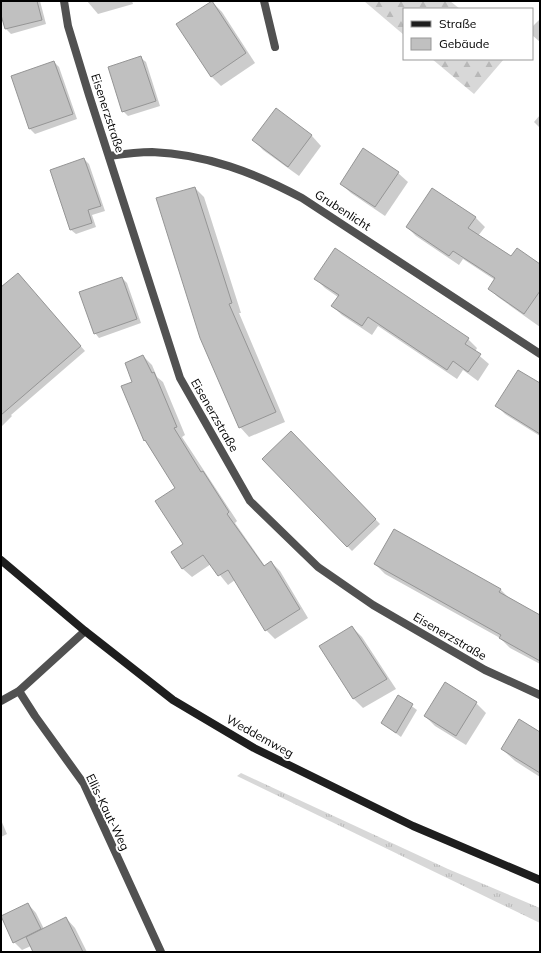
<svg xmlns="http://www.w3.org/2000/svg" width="541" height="953" font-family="Mulish,sans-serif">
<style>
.grass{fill:url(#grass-tufts)}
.forest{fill:url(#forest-firs)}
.shadow{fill:#0003}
.building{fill:#c0c0c0;stroke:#959595}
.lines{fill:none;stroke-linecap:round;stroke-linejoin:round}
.minor{stroke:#515151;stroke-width:8}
.secondary{stroke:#1e1e1e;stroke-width:8}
.labels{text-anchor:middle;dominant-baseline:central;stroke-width:4;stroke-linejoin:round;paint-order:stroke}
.street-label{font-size:12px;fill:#000;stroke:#fff}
</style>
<defs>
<pattern id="grass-tufts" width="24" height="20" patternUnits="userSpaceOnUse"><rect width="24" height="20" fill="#d8d8d8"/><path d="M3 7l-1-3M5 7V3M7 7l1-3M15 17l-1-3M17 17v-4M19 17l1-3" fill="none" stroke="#b8b8b8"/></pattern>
<pattern id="forest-firs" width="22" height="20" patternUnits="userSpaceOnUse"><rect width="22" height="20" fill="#d8d8d8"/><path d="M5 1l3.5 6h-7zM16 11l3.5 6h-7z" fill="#b8b8b8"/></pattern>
</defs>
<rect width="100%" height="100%" fill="#fff"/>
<path class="grass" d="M 241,773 L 448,869 L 540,908 L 540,923 L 237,776 Z"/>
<g class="forest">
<path d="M 364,1 L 450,1 L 460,9 L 404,9 L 404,35 Z"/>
<path d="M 432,59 L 504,59 L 474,94 Z"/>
</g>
<g class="shadow">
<path d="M 1,1 L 40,1 L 46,24 L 11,34 L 6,29 L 1,11 Z"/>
<path d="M 87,1 L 132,1 L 133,4 L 98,14 Z"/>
<path d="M 212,2 L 222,12 L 255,63 L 221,86 L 211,76 Z"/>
<path d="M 540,19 L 540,42 L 532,35 L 532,27 Z"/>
<path d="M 141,58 L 146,62 L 160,106 L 128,116 L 123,111 Z"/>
<path d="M 54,62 L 59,67 L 77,119 L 35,134 L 30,129 L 12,77 Z"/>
<path d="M 276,110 L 312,136 L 321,146 L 299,176 L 263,150 L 254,140 Z"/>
<path d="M 540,115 L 540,128 L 534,122 Z"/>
<path d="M 84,159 L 89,164 L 105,211 L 92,215 L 96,227 L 76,234 L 71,230 Z"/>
<path d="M 398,173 L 408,182 L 385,216 L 351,193 L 341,184 Z"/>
<path d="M 195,188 L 204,197 L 241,313 L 239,313 L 285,422 L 249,437 L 240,427 Z"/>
<path d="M 476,218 L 485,227 L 478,236 L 511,258 L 540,265 L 540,327 L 498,297 L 489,288 L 495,280 L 463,259 L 459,265 L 416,236 L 407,227 Z"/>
<path d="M 122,278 L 127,283 L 141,323 L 99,338 L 95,333 Z"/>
<path d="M 22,279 L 85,351 L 11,415 L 12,416 L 1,427 L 1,288 Z"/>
<path d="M 316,279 L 468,339 L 477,348 L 475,352 L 489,364 L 478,381 L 463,370 L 457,379 L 378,326 L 372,335 L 342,315 L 332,306 L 338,297 L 325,288 Z"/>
<path d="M 143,356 L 152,365 L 157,377 L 163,382 L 185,435 L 182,437 L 237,521 L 235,523 L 265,566 L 271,562 L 280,571 L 308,618 L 275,639 L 266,630 L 235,580 L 228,585 L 211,564 L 192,577 L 183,569 L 172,553 L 184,545 L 176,489 L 145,440 L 134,382 Z"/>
<path d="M 540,385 L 540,436 L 505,414 L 496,405 Z"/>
<path d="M 291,432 L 380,524 L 352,551 L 263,459 Z"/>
<path d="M 375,564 L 500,589 L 509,598 L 540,616 L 540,664 L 510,648 L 500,638 L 385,574 Z"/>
<path d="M 352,627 L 362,637 L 396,689 L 363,708 L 353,698 Z"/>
<path d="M 398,696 L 417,710 L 401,737 L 382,723 Z"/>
<path d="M 476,703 L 486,713 L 466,745 L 435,726 L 425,716 Z"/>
<path d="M 540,733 L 540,777 L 515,761 L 502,749 Z"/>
<path d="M 1,820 L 7,834 L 1,837 Z"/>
<path d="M 28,904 L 36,913 L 44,929 L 66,918 L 75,928 L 87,952 L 34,952 L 31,946 L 22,950 L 14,942 Z"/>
</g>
<g class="building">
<path d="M 1,1 L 37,1 L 42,20 L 5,29 L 1,15 Z"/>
<path d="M 212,1 L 246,53 L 211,77 L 176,24 Z"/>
<path d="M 141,56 L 156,101 L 122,112 L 108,67 Z"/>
<path d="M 54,61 L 73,114 L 29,129 L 11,76 Z"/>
<path d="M 276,108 L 312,135 L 288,167 L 252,140 Z"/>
<path d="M 363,148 L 399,172 L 375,207 L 340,184 Z"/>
<path d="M 84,158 L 101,206 L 88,210 L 92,223 L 70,230 L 50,170 Z"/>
<path d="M 195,187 L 232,303 L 229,304 L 276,412 L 239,428 L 200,338 L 156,198 Z"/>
<path d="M 432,188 L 476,217 L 468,228 L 511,256 L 517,248 L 540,264 L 540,291 L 524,314 L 488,289 L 495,278 L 453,251 L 449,256 L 406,227 Z"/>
<path d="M 335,248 L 469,338 L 465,344 L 481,354 L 468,372 L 453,361 L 447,370 L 368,317 L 362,326 L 331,306 L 339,295 L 314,279 Z"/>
<path d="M 18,273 L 81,346 L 1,415 L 1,287 Z"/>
<path d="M 122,277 L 137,319 L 94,334 L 79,292 Z"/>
<path d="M 143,355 L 152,373 L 154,372 L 177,427 L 174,428 L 201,472 L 203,471 L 229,512 L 227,514 L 264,566 L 271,561 L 300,609 L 265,631 L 228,570 L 218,576 L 203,555 L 182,569 L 171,552 L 183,544 L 155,501 L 175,488 L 145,440 L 144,441 L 121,386 L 132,382 L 125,363 Z"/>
<path d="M 518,370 L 540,383 L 540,434 L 495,406 Z"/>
<path d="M 291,431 L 376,519 L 347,547 L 262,459 Z"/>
<path d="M 394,529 L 501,589 L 499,592 L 540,615 L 540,661 L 499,638 L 501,635 L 374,564 Z"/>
<path d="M 352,626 L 387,679 L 353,699 L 319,646 Z"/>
<path d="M 445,682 L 477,702 L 456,736 L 424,716 Z"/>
<path d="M 398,695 L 413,704 L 396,733 L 381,723 Z"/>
<path d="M 519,719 L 540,732 L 540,773 L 501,749 Z"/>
<path d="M 28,903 L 41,929 L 13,943 L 1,916 Z"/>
<path d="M 66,917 L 83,952 L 33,952 L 26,937 Z"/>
</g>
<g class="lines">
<g class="minor">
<path d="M 64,1 L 68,26 L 89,95 L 180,378 L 250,501 L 318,567 L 373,605 L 485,670 L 540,695"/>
<path d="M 264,1 L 275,47"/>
<path d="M 109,156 C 123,154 138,152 152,152 C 206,154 255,173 302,198 L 540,354"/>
<path d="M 19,691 L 35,716 L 84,784 L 161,952"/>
<path d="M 1,701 L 19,691 L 85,631"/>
</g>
<path class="secondary" d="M 1,560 L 85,631 L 173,700 L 254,748 L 413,826 L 540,880"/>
</g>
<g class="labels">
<g class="street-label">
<text transform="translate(108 113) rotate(72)">Eisenerzstraße</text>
<text transform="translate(343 210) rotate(33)">Grubenlicht</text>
<text transform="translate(215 415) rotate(60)">Eisenerzstraße</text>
<text transform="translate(450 636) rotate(30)">Eisenerzstraße</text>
<text transform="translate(260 736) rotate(29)">Weddemweg</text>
<text transform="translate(108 812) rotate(64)">Ellis-Kaut-Weg</text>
</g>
</g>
<rect width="541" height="953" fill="none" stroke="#000000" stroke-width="4"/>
<rect x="403" y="8" width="130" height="52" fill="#ffffff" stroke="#999999"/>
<rect x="411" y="21" width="20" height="6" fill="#1e1e1e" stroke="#999999"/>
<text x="439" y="28" font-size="12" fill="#000000">Straße</text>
<rect x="411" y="38" width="20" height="12" fill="#c0c0c0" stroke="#999999"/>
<text x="439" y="48" font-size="12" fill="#000000">Gebäude</text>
</svg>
